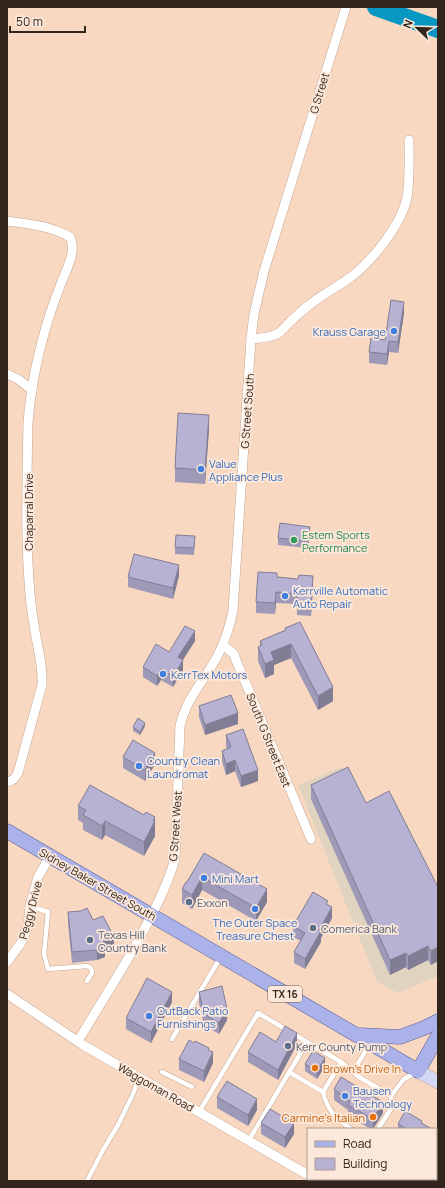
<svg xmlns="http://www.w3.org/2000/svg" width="445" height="1188" font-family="Manrope,sans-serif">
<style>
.industrial{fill:#e0d3c0}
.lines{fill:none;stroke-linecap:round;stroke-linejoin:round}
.river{stroke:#0897c2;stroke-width:18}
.service-casing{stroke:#c5a690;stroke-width:5.5}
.minor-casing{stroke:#c5a690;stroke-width:10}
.secondary-casing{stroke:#c5a690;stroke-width:14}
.primary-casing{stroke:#5c5f98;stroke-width:15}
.service{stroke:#fff;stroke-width:4.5}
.minor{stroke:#fff;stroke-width:9}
.secondary{stroke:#d5d8f4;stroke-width:13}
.primary{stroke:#abb2e9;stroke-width:14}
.wall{fill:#9d99b6}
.shaded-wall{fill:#807d94}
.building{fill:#b7b2d4;stroke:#807d94}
.shop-dot{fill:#3f7fe0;stroke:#fce8da;stroke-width:1.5}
.leisure-dot{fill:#2e9e5b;stroke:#fce8da;stroke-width:1.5}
.service-dot{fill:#5c6f8a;stroke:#fce8da;stroke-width:1.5}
.food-dot{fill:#e8710a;stroke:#fce8da;stroke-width:1.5}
.labels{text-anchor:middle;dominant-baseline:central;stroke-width:3.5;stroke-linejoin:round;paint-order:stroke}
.shield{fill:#fce8da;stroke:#6e6055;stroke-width:1}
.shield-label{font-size:10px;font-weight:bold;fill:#31251c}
.street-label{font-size:11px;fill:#31251c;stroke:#fce8da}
.shop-label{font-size:11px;fill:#366cbe;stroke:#fce8da;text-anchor:start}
.leisure-label{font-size:11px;fill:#27864d;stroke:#fce8da;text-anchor:start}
.service-label{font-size:11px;fill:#4e5e75;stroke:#fce8da;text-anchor:start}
.food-label{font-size:11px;fill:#c56008;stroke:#fce8da;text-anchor:start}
</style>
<rect width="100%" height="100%" fill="#f9d8c1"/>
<path class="industrial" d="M 342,767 L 364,810 L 393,796 L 438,889 L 438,976 L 398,993 L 377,982 L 298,785 Z"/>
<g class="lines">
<path class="river" d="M 376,7 L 438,29"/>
<g class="service-casing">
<g id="service">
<path d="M 30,906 L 48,912 L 44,954 L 48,969 L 87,966 L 91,968 L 92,973 L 87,981"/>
<path d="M 172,1039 L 220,958"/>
<path d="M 341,1062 L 359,1077 L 391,1096 L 403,1080 L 416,1072"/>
<path d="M 162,1072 L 192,1087"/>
<path d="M 289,1072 L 323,1092 L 341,1062 L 307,1042"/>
<path d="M 353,1072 L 369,1045"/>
<path d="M 323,1092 C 328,1112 335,1117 351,1129"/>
<path d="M 199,1112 L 258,1013 L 307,1042 L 249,1140"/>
<path d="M 378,1129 L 392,1107 L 391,1096"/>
<path d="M 87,1181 L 103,1150 L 118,1125 L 133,1094 L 139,1078"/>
</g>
</g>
<g class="minor-casing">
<g id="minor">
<path d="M 7,221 C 29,224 51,226 70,237 C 77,251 67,268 62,281 C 44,326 32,375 28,422 C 27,479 25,537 30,594 C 31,606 33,619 35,631 C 38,651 43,664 42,685 L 18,773 C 15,778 13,781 7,782"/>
<path d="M 251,339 C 261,338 270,338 279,333 C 288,324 297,314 308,306 C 321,295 337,287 351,277 C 373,260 401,225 407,198 C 410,179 409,159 409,140"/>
<path d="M 7,374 L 18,379 L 32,390"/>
<path d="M 223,645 L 234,654 L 236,660 L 311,839"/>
<path d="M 7,962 L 21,943 L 28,926 L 30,906 L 38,877 L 50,856"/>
<path d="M 7,994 L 83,1045 L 308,1175"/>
<path d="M 78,1041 C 98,1007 120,974 139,939 C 153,913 167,887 175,859 L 180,726 C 186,698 205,680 218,655 C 225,641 230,626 233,610 L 251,339 L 254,314 L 264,271 L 346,7"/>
<path d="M 436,1174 L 438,1173"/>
<path d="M 315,1179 L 318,1181"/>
<path d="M 424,1181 L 428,1179"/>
</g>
</g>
<g class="secondary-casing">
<path id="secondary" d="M 418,1071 L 438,1082"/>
</g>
<g class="primary-casing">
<g id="primary">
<path d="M 7,831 L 418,1071 L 438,1036"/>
<path d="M 360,1035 L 400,1037 L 424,1028 L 438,1021"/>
</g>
</g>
<use href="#service" class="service"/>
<use href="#minor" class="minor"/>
<use href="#secondary" class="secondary"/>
<use href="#primary" class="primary"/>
</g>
<g class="wall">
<path d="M 404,313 L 398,353 L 389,352 L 387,365 L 369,363 L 369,352 L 385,340 Z"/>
<path d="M 209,429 L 205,484 L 175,482 L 175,468 Z"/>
<path d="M 310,534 L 308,548 L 278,545 L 278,538 Z"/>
<path d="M 195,543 L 194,555 L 175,554 L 175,547 Z"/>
<path d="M 179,576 L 173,599 L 128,587 L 128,577 Z"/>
<path d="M 277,577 L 313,587 L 311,616 L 297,615 L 297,604 L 276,603 L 275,614 L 256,613 L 256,602 Z"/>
<path d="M 285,628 L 333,701 L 318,710 L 291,658 L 274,665 L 274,674 L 265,678 L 258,661 L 258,647 L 260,646 L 260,641 L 285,630 Z"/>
<path d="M 195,641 L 183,660 L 183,670 L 173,687 L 161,680 L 157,686 L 143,677 L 143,667 L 169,652 Z"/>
<path d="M 199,706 L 238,724 L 205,735 L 199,717 Z"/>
<path d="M 145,726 L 140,735 L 133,731 L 133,727 Z"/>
<path d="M 226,735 L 258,781 L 241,787 L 235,771 L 226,775 L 222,761 L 222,751 L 227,749 L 226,746 Z"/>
<path d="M 123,757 L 155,764 L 145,781 L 123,768 Z"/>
<path d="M 311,785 L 366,803 L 438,887 L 438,961 L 431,965 L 428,960 L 408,970 L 406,967 L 390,975 L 311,799 Z"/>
<path d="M 78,806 L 155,831 L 155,836 L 144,856 L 105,835 L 102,840 L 83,830 L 83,823 L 78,820 Z"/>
<path d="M 204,853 L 267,902 L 256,921 L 202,890 L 192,909 L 182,903 L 182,889 L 187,882 Z"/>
<path d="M 328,905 L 332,918 L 321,938 L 321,942 L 305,969 L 294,963 L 294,952 L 301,941 L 293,937 L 293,926 Z"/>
<path d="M 68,912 L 93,920 L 114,948 L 105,952 L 105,957 L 97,960 L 72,963 L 68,923 Z"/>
<path d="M 199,992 L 227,1020 L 219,1034 L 204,1025 L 199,1003 Z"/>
<path d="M 172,1002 L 151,1043 L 126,1029 L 126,1018 Z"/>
<path d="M 297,1044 L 278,1080 L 248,1062 L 248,1052 Z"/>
<path d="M 209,1050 L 213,1063 L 204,1082 L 179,1070 L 179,1059 Z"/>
<path d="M 305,1064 L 325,1066 L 317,1079 L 305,1071 Z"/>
<path d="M 334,1089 L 383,1113 L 373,1129 L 371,1129 L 348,1116 L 348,1110 L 334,1100 Z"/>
<path d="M 217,1097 L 257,1110 L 248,1126 L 217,1108 Z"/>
<path d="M 261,1123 L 294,1134 L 285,1148 L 261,1134 Z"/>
<path d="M 422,1123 L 432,1129 L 398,1129 L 398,1124 Z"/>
<path d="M 436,1131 L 438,1132 L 438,1148 L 436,1147 Z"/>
</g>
<g class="shaded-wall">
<path d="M 404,302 L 404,313 L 398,353 L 398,342 Z"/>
<path d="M 389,341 L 389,352 L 387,365 L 387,354 Z"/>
<path d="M 209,415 L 209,429 L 205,484 L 205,470 Z"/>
<path d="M 310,527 L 310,534 L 308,548 L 308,541 Z"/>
<path d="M 179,565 L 179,576 L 173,599 L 173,588 Z"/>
<path d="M 313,576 L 313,587 L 311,616 L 311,606 Z"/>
<path d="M 276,592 L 276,603 L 275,614 L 275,603 Z"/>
<path d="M 195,631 L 195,641 L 178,667 L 178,657 Z"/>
<path d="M 291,644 L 291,658 L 274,665 L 274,674 L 265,678 L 265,664 L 271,652 Z"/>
<path d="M 183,660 L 183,670 L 173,687 L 173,677 Z"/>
<path d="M 161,669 L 161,680 L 157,686 L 157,676 Z"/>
<path d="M 333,687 L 333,701 L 318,710 L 318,696 Z"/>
<path d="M 238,713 L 238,724 L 205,735 L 205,725 Z"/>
<path d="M 145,723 L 145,726 L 140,735 L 140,732 Z"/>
<path d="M 155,753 L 155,764 L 145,781 L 145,770 Z"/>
<path d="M 235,760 L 235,771 L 226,775 L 226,764 Z"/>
<path d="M 258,770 L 258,781 L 241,787 L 241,776 Z"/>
<path d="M 155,817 L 155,836 L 144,856 L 144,842 Z"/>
<path d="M 105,821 L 105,835 L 102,840 L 102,826 Z"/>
<path d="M 202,877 L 202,890 L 192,909 L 192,895 Z"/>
<path d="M 267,889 L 267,902 L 256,921 L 256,908 Z"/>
<path d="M 332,907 L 332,918 L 321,938 L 321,942 L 305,969 L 305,959 L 319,930 Z"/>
<path d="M 114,937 L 114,948 L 105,952 L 105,957 L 97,960 L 97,950 L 103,942 Z"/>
<path d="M 428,946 L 428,960 L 408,970 L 408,956 Z"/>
<path d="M 438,947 L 438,961 L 431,965 L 431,951 Z"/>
<path d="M 406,953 L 406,967 L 390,975 L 390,960 Z"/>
<path d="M 172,992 L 172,1002 L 151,1043 L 151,1032 Z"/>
<path d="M 227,1009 L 227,1020 L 219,1034 L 219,1023 Z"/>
<path d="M 297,1033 L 297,1044 L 278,1080 L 278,1070 Z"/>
<path d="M 213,1052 L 213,1063 L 204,1082 L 204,1071 Z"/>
<path d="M 325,1058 L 325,1066 L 317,1079 L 317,1071 Z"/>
<path d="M 257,1099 L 257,1110 L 248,1126 L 248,1115 Z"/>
<path d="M 383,1102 L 383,1113 L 373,1129 L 373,1119 Z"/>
<path d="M 294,1123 L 294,1134 L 285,1148 L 285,1137 Z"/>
</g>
<g class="building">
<path d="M 391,300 L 404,302 L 398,342 L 389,341 L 387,354 L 369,352 L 371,338 L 385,340 Z"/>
<path d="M 178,413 L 209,415 L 205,470 L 175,468 Z"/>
<path d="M 280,523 L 310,527 L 308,541 L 278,538 Z"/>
<path d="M 176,535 L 195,536 L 194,548 L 175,547 Z"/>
<path d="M 134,554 L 179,565 L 173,588 L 128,577 Z"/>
<path d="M 258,572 L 277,573 L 277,577 L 298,579 L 299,575 L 313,576 L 311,606 L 297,604 L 298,594 L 276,592 L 275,603 L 256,602 Z"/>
<path d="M 300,622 L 333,687 L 318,696 L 291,644 L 271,652 L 274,660 L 265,664 L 258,647 L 262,645 L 260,641 L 286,630 L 285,628 Z"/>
<path d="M 185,626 L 195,631 L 178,657 L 183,660 L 173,677 L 161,669 L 157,676 L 143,667 L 156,644 L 169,652 Z"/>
<path d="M 231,695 L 238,713 L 205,725 L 199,706 Z"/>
<path d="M 138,718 L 145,723 L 140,732 L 133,727 Z"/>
<path d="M 243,729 L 258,770 L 241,776 L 235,760 L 226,764 L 222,751 L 231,747 L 226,735 Z"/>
<path d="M 133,740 L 155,753 L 145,770 L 123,757 Z"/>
<path d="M 348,767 L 366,803 L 389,791 L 438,887 L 438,947 L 431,951 L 428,946 L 408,956 L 406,953 L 390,960 L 311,785 Z"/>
<path d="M 90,785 L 144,815 L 146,812 L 155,817 L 153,821 L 155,821 L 144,842 L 105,821 L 102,826 L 83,815 L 86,810 L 78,806 Z"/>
<path d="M 204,853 L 267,889 L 256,908 L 202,877 L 192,895 L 182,889 L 186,882 L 187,882 Z"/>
<path d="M 313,892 L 328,901 L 326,904 L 332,907 L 319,930 L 321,931 L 305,959 L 294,952 L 305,933 L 293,926 Z"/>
<path d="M 87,908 L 93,920 L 103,916 L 114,937 L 103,942 L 105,946 L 97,950 L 72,952 L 68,912 L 81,911 Z"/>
<path d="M 147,978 L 172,992 L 151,1032 L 126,1018 Z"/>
<path d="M 222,986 L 227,1009 L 219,1023 L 204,1014 L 199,992 Z"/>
<path d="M 285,1026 L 297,1033 L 278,1070 L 248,1052 L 260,1032 L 276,1042 Z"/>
<path d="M 189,1040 L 194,1043 L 195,1041 L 209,1048 L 208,1050 L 213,1052 L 204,1071 L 179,1059 Z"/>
<path d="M 313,1051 L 325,1058 L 317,1071 L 305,1064 Z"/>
<path d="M 341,1077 L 383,1102 L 373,1119 L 348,1105 L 350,1101 L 334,1089 Z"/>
<path d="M 227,1081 L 257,1099 L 248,1115 L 217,1097 Z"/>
<path d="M 270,1109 L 294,1123 L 285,1137 L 261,1123 Z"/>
<path d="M 405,1111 L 422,1121 L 421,1123 L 432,1129 L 407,1129 L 398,1124 Z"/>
<path d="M 436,1131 L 438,1132 L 438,1142 L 436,1141 Z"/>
</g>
<g class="shop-dot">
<circle cx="394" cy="331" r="4"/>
<circle cx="201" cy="469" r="4"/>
<circle cx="285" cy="596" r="4"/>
<circle cx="163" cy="674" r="4"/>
<circle cx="139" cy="766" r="4"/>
<circle cx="204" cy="878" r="4"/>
<circle cx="255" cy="909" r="4"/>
<circle cx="149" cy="1016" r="4"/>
<circle cx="345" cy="1096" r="4"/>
</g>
<circle class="leisure-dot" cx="294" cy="540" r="4"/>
<g class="service-dot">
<circle cx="189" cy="902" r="4"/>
<circle cx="313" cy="928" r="4"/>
<circle cx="90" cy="940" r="4"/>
<circle cx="288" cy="1046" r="4"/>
</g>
<g class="food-dot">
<circle cx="315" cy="1068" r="4"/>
<circle cx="373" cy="1117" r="4"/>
</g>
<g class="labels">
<rect class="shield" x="268" y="986" width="34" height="16" rx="3"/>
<g class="shield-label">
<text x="285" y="994">TX 16</text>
</g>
<g class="street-label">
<text transform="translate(319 93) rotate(-73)">G Street</text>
<text transform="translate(247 411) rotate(-86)">G Street South</text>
<text transform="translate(28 512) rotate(-90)">Chaparral Drive</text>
<text transform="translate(269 740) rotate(68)">South G Street East</text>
<text transform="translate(175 826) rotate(-86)">G Street West</text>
<text transform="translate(98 884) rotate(30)">Sidney Baker Street South</text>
<text transform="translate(30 910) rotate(-75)">Peggy Drive</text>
<text transform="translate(156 1087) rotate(30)">Waggoman Road</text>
</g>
<g class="shop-label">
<text x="386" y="331" text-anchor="end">Krauss Garage</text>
<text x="209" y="463">Value<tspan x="209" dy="13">Appliance Plus</tspan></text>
<text x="293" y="590">Kerrville Automatic<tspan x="293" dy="13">Auto Repair</tspan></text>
<text x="171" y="674">KerrTex Motors</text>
<text x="147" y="760">Country Clean<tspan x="147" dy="13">Laundromat</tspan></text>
<text x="212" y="878">Mini Mart</text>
<text x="255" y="922" text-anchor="middle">The Outer Space<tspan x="255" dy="13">Treasure Chest</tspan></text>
<text x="157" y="1010">OutBack Patio<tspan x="157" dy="13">Furnishings</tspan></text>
<text x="353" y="1090">Bausen<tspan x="353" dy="13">Technology</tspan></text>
</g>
<g class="leisure-label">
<text x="302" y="534">Estem Sports<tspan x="302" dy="13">Performance</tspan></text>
</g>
<g class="service-label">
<text x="197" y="902">Exxon</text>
<text x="321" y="928">Comerica Bank</text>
<text x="98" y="934">Texas Hill<tspan x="98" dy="13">Country Bank</tspan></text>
<text x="296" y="1046">Kerr County Pump</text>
</g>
<g class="food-label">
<text x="323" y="1068">Brown's Drive In</text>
<text x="365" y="1117" text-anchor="end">Carmine's Italian</text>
</g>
</g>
<rect width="445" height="1188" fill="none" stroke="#31251c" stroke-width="16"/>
<rect x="307" y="1128" width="130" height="52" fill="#fce8da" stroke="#ab9a8e"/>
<rect x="315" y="1141" width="20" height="6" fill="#abb2e9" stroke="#ab9a8e"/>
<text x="343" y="1148" font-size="12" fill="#31251c">Road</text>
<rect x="315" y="1158" width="20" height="12" fill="#b7b2d4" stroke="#ab9a8e"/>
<text x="343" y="1168" font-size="12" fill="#31251c">Building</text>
<g transform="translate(417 28) rotate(293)" stroke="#fce8da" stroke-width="3" paint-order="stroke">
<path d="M0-3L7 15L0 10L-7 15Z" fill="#31251c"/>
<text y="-6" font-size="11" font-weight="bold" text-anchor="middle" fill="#31251c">N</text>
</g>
<path d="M10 26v6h75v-6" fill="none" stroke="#31251c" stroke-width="2"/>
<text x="16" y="26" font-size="12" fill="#31251c" stroke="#fce8da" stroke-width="3" paint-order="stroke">50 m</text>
</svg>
